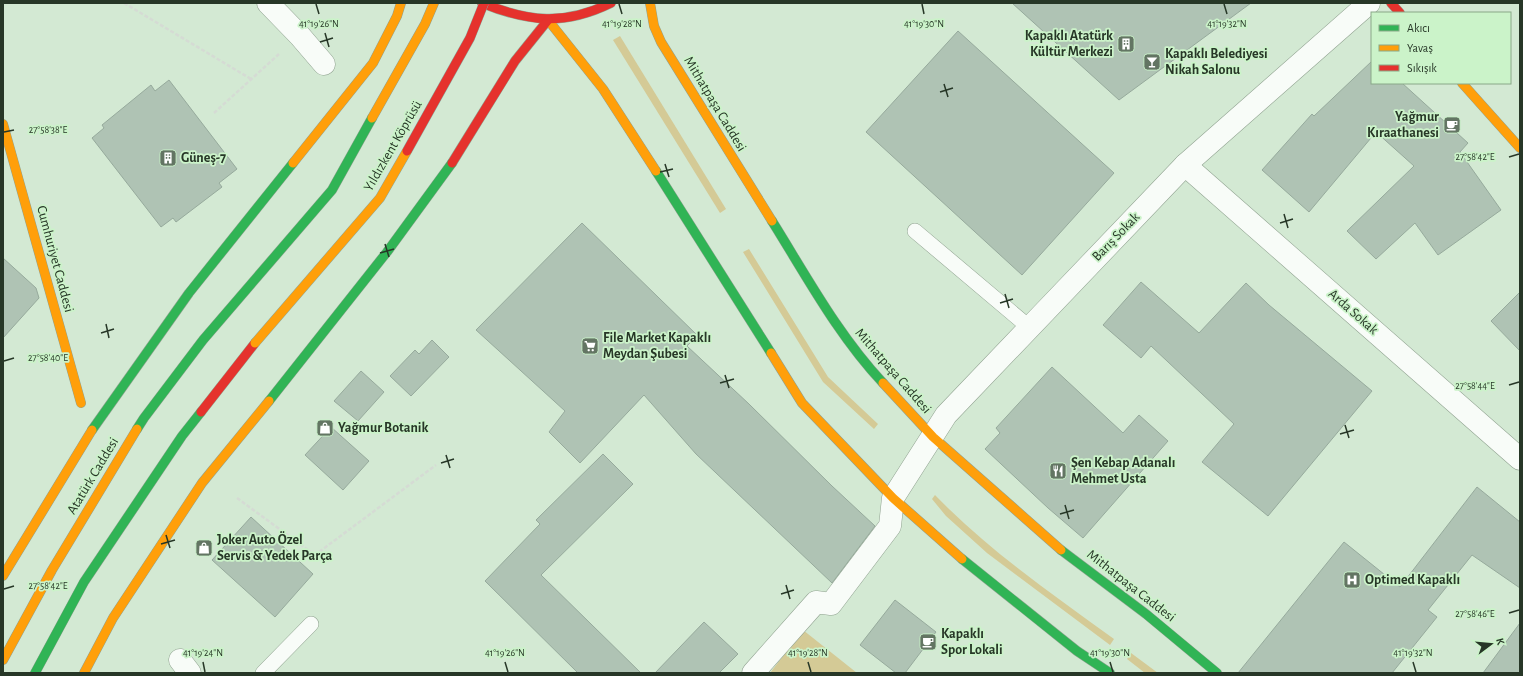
<svg xmlns="http://www.w3.org/2000/svg" width="1523" height="676" font-family="'Alegreya Sans',sans-serif">
<style>
.green{fill:#d4ca96}
.building{fill:#afc3b4;stroke:#96aa9c}
.lines{fill:none;stroke-linecap:round;stroke-linejoin:round}
.lane-casing{stroke:#90a290;stroke-width:16}
.street-casing{stroke:#90a290;stroke-width:23}
.fast-casing{stroke:#90a290;stroke-width:10}
.slow-casing{stroke:#90a290;stroke-width:10}
.jam-casing{stroke:#90a290;stroke-width:10}
.path{stroke:#d5dbd4;stroke-width:2.5;stroke-dasharray:4 2;stroke-linecap:butt}
.lane{stroke:#f8fcf8;stroke-width:15}
.street{stroke:#f8fcf8;stroke-width:22}
.fast{stroke:#30b455;stroke-width:9}
.slow{stroke:#ff9f0a;stroke-width:9}
.jam{stroke:#e5322d;stroke-width:9}
.slow-bridge-casing{stroke:#88a89f;stroke-width:10;stroke-linecap:butt}
.jam-bridge-casing{stroke:#88a89f;stroke-width:10;stroke-linecap:butt}
.slow-bridge{stroke:#ff9f0a;stroke-width:9}
.jam-bridge{stroke:#e5322d;stroke-width:9}
.ticks{fill:none;stroke:#273727;stroke-width:1.5}
.labels{text-anchor:middle;dominant-baseline:central;stroke-width:3.5;stroke-linejoin:round;paint-order:stroke}
.poi-label{font-size:14px;font-weight:bold;fill:#273727;stroke:#cbf3c9;text-anchor:start}
.street-label{font-size:14px;fill:#273727;stroke:#cbf3c9}
.ticks-label{font-size:10px;text-anchor:middle;fill:#273727;stroke:#cbf3c9;stroke-width:3.5;stroke-linejoin:round;paint-order:stroke}
</style>
<rect width="100%" height="100%" fill="#d3e9d3"/>
<g class="green">
<path d="M 620,36 L 726,209 L 720,213 L 613,40 Z"/>
<path d="M 749,249 L 828,377 L 878,424 L 874,429 L 823,382 L 743,252 Z"/>
<path d="M 935,495 C 988,550 1052,594 1114,639 L 1110,645 L 987,553 L 946,516 L 932,499 Z"/>
<path d="M 803,630 L 857,673 L 770,673 Z"/>
<path d="M 1131,653 L 1158,673 L 1145,673 L 1127,659 Z"/>
</g>
<g class="building">
<path d="M 1012,3 L 1251,3 L 1119,100 Z"/>
<path d="M 958,31 L 1114,173 L 1022,275 L 866,132 Z"/>
<path d="M 1372,61 L 1372,83 L 1402,83 L 1468,143 L 1460,152 L 1501,210 L 1438,255 L 1415,223 L 1376,259 L 1347,231 L 1414,166 L 1376,132 L 1309,212 L 1262,170 L 1312,114 L 1314,116 Z"/>
<path d="M 169,80 L 237,169 L 219,183 L 222,187 L 176,222 L 173,218 L 161,227 L 92,138 L 104,128 L 102,125 L 151,85 L 155,91 Z"/>
<path d="M 582,223 L 697,335 L 687,346 L 749,404 L 832,486 L 875,526 L 832,583 L 696,454 L 644,395 L 580,463 L 549,432 L 565,411 L 476,330 Z"/>
<path d="M 3,258 L 36,288 L 39,298 L 3,338 Z"/>
<path d="M 1141,282 L 1199,333 L 1246,283 L 1269,305 L 1372,391 L 1268,516 L 1202,462 L 1234,424 L 1151,346 L 1141,358 L 1103,325 Z"/>
<path d="M 1520,292 L 1520,351 L 1491,321 Z"/>
<path d="M 432,340 L 449,357 L 411,396 L 390,376 L 415,350 L 419,354 Z"/>
<path d="M 1052,367 L 1123,433 L 1139,415 L 1168,441 L 1083,538 L 1048,508 L 985,449 L 1000,433 L 996,428 Z"/>
<path d="M 361,371 L 384,392 L 358,421 L 334,401 Z"/>
<path d="M 331,427 L 369,461 L 343,490 L 305,455 Z"/>
<path d="M 603,454 L 633,484 L 541,575 L 641,673 L 578,673 L 485,581 L 540,524 L 536,520 Z"/>
<path d="M 1477,487 L 1520,522 L 1520,588 L 1472,555 L 1428,610 L 1437,617 L 1392,673 L 1238,673 L 1344,542 L 1400,587 Z"/>
<path d="M 251,517 L 313,574 L 275,617 L 212,560 Z"/>
<path d="M 895,600 L 936,632 L 905,673 L 896,673 L 860,645 Z"/>
<path d="M 704,622 L 738,654 L 719,673 L 655,673 Z"/>
<path d="M 1520,623 L 1520,673 L 1483,673 Z"/>
</g>
<g class="lines">
<g class="lane-casing">
<g id="lane">
<path d="M 915,231 L 1030,328"/>
<path d="M 263,673 L 311,624"/>
</g>
</g>
<g class="street-casing">
<g id="street">
<path d="M 268,3 L 300,36 L 324,64"/>
<path d="M 1185,165 L 1520,459"/>
<path d="M 180,660 L 190,673"/>
<path d="M 753,673 L 816,602 L 831,604 L 890,526 L 893,498 L 946,415 L 1185,165 L 1369,3"/>
</g>
</g>
<g class="fast-casing">
<g id="fast">
<path d="M 656,171 L 771,353"/>
<path d="M 772,221 C 807,277 838,335 883,383"/>
<path d="M 269,401 L 387,252 L 452,163"/>
<path d="M 137,429 L 144,418 L 203,340 L 332,190 L 372,118"/>
<path d="M 92,430 L 189,293 L 293,163"/>
<path d="M 1061,550 L 1146,614 L 1217,673"/>
<path d="M 962,559 L 1077,651 L 1110,673"/>
<path d="M 35,673 L 84,582 L 182,436 L 201,412"/>
</g>
</g>
<g class="slow-casing">
<g id="slow">
<path d="M 650,3 L 654,26 L 661,42 L 772,221"/>
<path d="M 548,20 L 603,89 L 656,171"/>
<path d="M 1462,83 L 1520,148"/>
<path d="M 372,118 L 425,24 L 434,3"/>
<path d="M 3,124 L 81,403"/>
<path d="M 293,163 L 373,63 L 397,16 L 401,3"/>
<path d="M 771,353 L 802,403 L 893,498 L 962,559"/>
<path d="M 883,383 L 933,437 L 1061,550"/>
<path d="M 3,576 L 92,430"/>
<path d="M 3,660 L 52,570 L 137,429"/>
<path d="M 84,673 L 113,618 L 202,483 L 269,401"/>
</g>
</g>
<g class="jam-casing">
<g id="jam">
<path d="M 482,3 C 529,22 564,26 611,3"/>
<path d="M 1391,3 L 1400,13"/>
<path d="M 452,163 L 515,61 L 548,20"/>
<path d="M 201,412 L 255,343"/>
</g>
</g>
<g class="path">
<path d="M 124,3 L 251,79"/>
<path d="M 214,113 L 279,54"/>
<path d="M 237,498 L 315,555 L 436,465"/>
</g>
<use href="#lane" class="lane"/>
<use href="#street" class="street"/>
<use href="#fast" class="fast"/>
<use href="#slow" class="slow"/>
<use href="#jam" class="jam"/>
<g class="slow-bridge-casing">
<path id="slow-bridge" d="M 255,343 L 380,198 L 407,151"/>
</g>
<g class="jam-bridge-casing">
<path id="jam-bridge" d="M 407,151 L 470,38 L 484,3"/>
</g>
<use href="#slow-bridge" class="slow-bridge"/>
<use href="#jam-bridge" class="jam-bridge"/>
</g>
<path class="ticks" d="M 316,4 L 319,14M 619,4 L 622,14M 922,4 L 924,14M 1224,4 L 1227,14M 325,33 L 329,47M 320,42 L 333,38M 944,84 L 948,97M 940,92 L 953,88M 4,132 L 14,130M 1509,157 L 1519,154M 665,164 L 669,177M 660,172 L 673,169M 1284,214 L 1288,228M 1280,223 L 1293,219M 385,244 L 389,257M 380,253 L 394,249M 1005,294 L 1009,308M 1000,303 L 1013,299M 106,324 L 109,338M 101,333 L 114,329M 4,361 L 14,358M 725,375 L 729,388M 720,383 L 734,379M 1509,385 L 1519,382M 1345,425 L 1349,438M 1340,434 L 1354,430M 446,455 L 450,468M 441,463 L 454,459M 1065,505 L 1069,519M 1060,514 L 1074,510M 166,535 L 170,548M 161,544 L 175,540M 786,585 L 790,599M 4,589 L 14,586M 781,594 L 794,590M 1509,613 L 1519,610M 203,662 L 205,672M 505,662 L 508,672M 808,662 L 811,672M 1110,662 L 1113,672M 1413,662 L 1416,672"/>
<defs>
<g id="building-square" transform="scale(0.9)"><rect x="-9" y="-9" width="18" height="18" rx="4" fill="#637563" stroke="#cbf3c9"/><path d="M-4-6H4V6H1V3H-1V6H-4ZM-2.5-4.3h1.7v1.8h-1.7ZM.8-4.3h1.7v1.8H.8ZM-2.5-1h1.7V.8h-1.7ZM.8-1h1.7V.8H.8Z" fill="#fff"/></g>
<g id="bar-square" transform="scale(0.9)"><rect x="-9" y="-9" width="18" height="18" rx="4" fill="#637563" stroke="#cbf3c9"/><path d="M-6-5H6L.8 .8V4.5H3.5V6h-7V4.5H-.8V.8Z" fill="#fff"/></g>
<g id="cafe-square" transform="scale(0.9)"><rect x="-9" y="-9" width="18" height="18" rx="4" fill="#637563" stroke="#cbf3c9"/><path d="M-5.5-4.5H6V0H3Q3 3.5 0 3.5H-2.5Q-5.5 3.5-5.5 0ZM3-3.2v2h1.7v-2ZM-6 4.5H4V6H-6Z" fill="#fff"/></g>
<g id="supermarket-square" transform="scale(0.9)"><rect x="-9" y="-9" width="18" height="18" rx="4" fill="#637563" stroke="#cbf3c9"/><path d="M-6-5.5h2.5l.6 2H6L4.5 2H-2.5L-4.4-4H-6ZM-1.5 3.2a1.3 1.3 0 1 0 .1 0ZM3 3.2a1.3 1.3 0 1 0 .1 0Z" fill="#fff"/></g>
<g id="shop-square" transform="scale(0.9)"><rect x="-9" y="-9" width="18" height="18" rx="4" fill="#637563" stroke="#cbf3c9"/><path d="M-5-2.5h2.3a2.7 3.5 0 0 1 5.4 0H5L5.5 6h-11ZM-1.5-2.5h3a1.5 2.3 0 0 0-3 0Z" fill="#fff"/></g>
<g id="restaurant-square" transform="scale(0.9)"><rect x="-9" y="-9" width="18" height="18" rx="4" fill="#637563" stroke="#cbf3c9"/><path d="M-5-6h1v4h1v-4h1v4h1v-4h1v5L-1.5 .5V6h-2V.5L-5-1ZM5-6V6H3V1.5H1.5Q1.5-4 5-6Z" fill="#fff"/></g>
<g id="hospital-square" transform="scale(0.9)"><rect x="-9" y="-9" width="18" height="18" rx="4" fill="#637563" stroke="#cbf3c9"/><path d="M-5-5h3v3.5h4V-5h3V5h-3V1.5h-4V5h-3Z" fill="#fff"/></g>
</defs>
<g fill-rule="evenodd">
<use href="#building-square" x="1126" y="44"/>
<use href="#bar-square" x="1152" y="62"/>
<use href="#cafe-square" x="1452" y="125"/>
<use href="#building-square" x="168" y="158"/>
<use href="#supermarket-square" x="590" y="346"/>
<use href="#shop-square" x="325" y="428"/>
<use href="#restaurant-square" x="1058" y="471"/>
<use href="#shop-square" x="204" y="548"/>
<use href="#hospital-square" x="1352" y="580"/>
<use href="#cafe-square" x="928" y="642"/>
</g>
<g class="labels">
<g class="poi-label">
<text x="1113" y="36" text-anchor="end">Kapaklı Atatürk<tspan x="1113" dy="16">Kültür Merkezi</tspan></text>
<text x="1165" y="54">Kapaklı Belediyesi<tspan x="1165" dy="16">Nikah Salonu</tspan></text>
<text x="1439" y="117" text-anchor="end">Yağmur<tspan x="1439" dy="16">Kıraathanesi</tspan></text>
<text x="181" y="158">Güneş-7</text>
<text x="603" y="338">File Market Kapaklı<tspan x="603" dy="16">Meydan Şubesi</tspan></text>
<text x="338" y="428">Yağmur Botanik</text>
<text x="1071" y="463">Şen Kebap Adanalı<tspan x="1071" dy="16">Mehmet Usta</tspan></text>
<text x="217" y="540">Joker Auto Özel<tspan x="217" dy="16">Servis &amp; Yedek Parça</tspan></text>
<text x="1365" y="580">Optimed Kapaklı</text>
<text x="941" y="634">Kapaklı<tspan x="941" dy="16">Spor Lokali</tspan></text>
</g>
<g class="street-label">
<text transform="translate(715 104) rotate(59)">Mithatpaşa Caddesi</text>
<text transform="translate(393 146) rotate(-60)">Yıldızkent Köprüsü</text>
<text transform="translate(1116 237) rotate(-46)">Barış Sokak</text>
<text transform="translate(55 259) rotate(75)">Cumhuriyet Caddesi</text>
<text transform="translate(1353 312) rotate(41)">Arda Sokak</text>
<text transform="translate(893 371) rotate(49)">Mithatpaşa Caddesi</text>
<text transform="translate(93 476) rotate(-59)">Atatürk Caddesi</text>
<text transform="translate(1131 586) rotate(38)">Mithatpaşa Caddesi</text>
</g>
</g>
<g class="ticks-label">
<text x="319" y="27">41°19'26"N</text>
<text x="622" y="27">41°19'28"N</text>
<text x="924" y="27">41°19'30"N</text>
<text x="1227" y="27">41°19'32"N</text>
<text x="48" y="133">27°58'38"E</text>
<text x="1475" y="160">27°58'42"E</text>
<text x="48" y="361">27°58'40"E</text>
<text x="1475" y="389">27°58'44"E</text>
<text x="48" y="589">27°58'42"E</text>
<text x="1475" y="617">27°58'46"E</text>
<text x="203" y="656">41°19'24"N</text>
<text x="505" y="656">41°19'26"N</text>
<text x="808" y="656">41°19'28"N</text>
<text x="1110" y="656">41°19'30"N</text>
<text x="1413" y="656">41°19'32"N</text>
</g>
<rect width="1523" height="676" fill="none" stroke="#273727" stroke-width="8"/>
<rect x="1371" y="12" width="140" height="72" fill="#cbf3c9" stroke="#89a888"/>
<rect x="1379" y="25" width="20" height="6" fill="#30b455" stroke="#89a888"/>
<text x="1407" y="32" font-size="12" fill="#273727">Akıcı</text>
<rect x="1379" y="45" width="20" height="6" fill="#ff9f0a" stroke="#89a888"/>
<text x="1407" y="52" font-size="12" fill="#273727">Yavaş</text>
<rect x="1379" y="65" width="20" height="6" fill="#e5322d" stroke="#89a888"/>
<text x="1407" y="72" font-size="12" fill="#273727">Sıkışık</text>
<g transform="translate(1491 644) rotate(74)" stroke="#cbf3c9" stroke-width="3" paint-order="stroke">
<path d="M0-3L7 15L0 10L-7 15Z" fill="#273727"/>
<text y="-6" font-size="11" font-weight="bold" text-anchor="middle" fill="#273727">K</text>
</g>
</svg>
